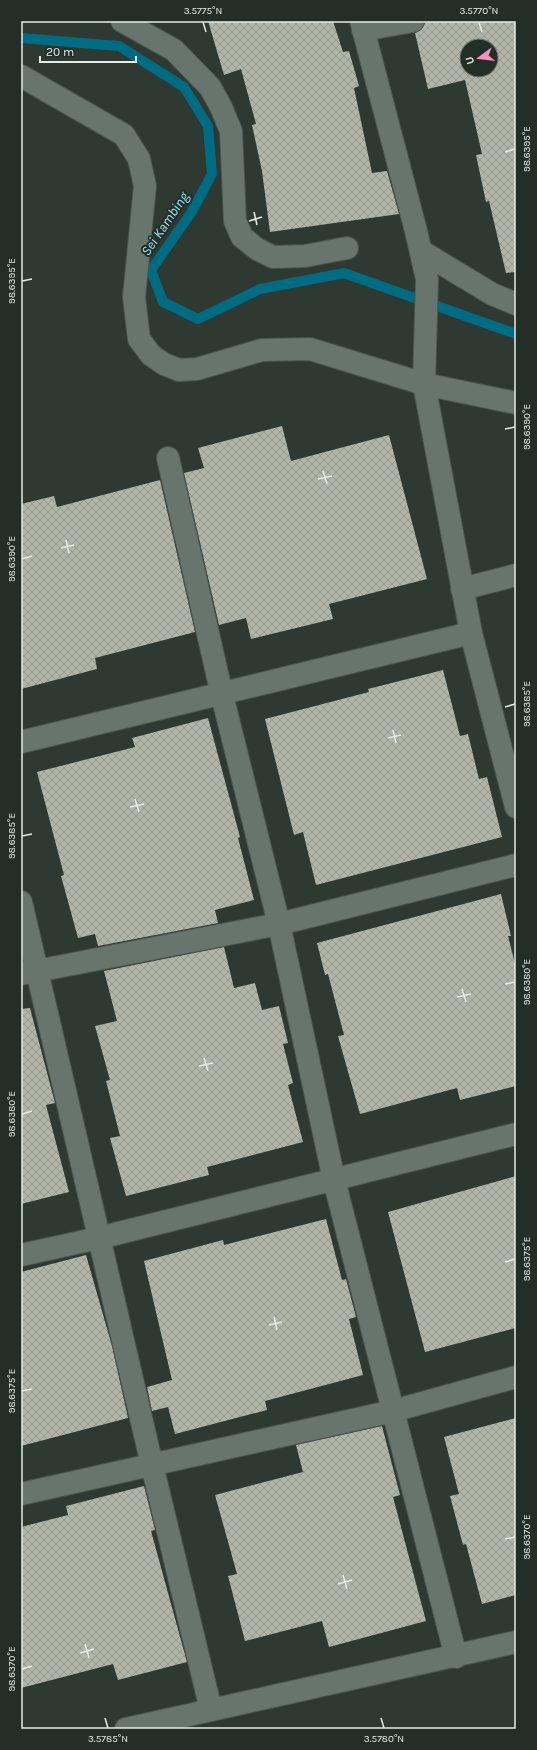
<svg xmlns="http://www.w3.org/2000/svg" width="537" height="1750" font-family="Karla,sans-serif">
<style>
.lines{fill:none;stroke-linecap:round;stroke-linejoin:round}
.stream{stroke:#006c84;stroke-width:10}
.building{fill:url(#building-cross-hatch);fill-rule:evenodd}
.minor-casing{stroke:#4b554f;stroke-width:24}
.minor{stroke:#68756c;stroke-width:22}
.ticks{fill:none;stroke:#e4ece7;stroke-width:1.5}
.labels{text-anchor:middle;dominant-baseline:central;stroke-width:4;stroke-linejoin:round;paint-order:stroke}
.water-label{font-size:14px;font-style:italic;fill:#90e0f9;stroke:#232e27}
.neatline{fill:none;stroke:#e4ece7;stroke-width:1.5}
.ticks-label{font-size:10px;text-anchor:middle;fill:#e4ece7}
</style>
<defs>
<pattern id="building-cross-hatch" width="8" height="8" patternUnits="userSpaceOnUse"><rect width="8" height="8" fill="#b0b5a7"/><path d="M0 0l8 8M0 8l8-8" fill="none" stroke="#959a8e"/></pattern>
</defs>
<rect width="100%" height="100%" fill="#2d3931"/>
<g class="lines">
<path class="stream" d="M 21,38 L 119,46 L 184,87 L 208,126 L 212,174 L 191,213 L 151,270 L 163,302 L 198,319 L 260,289 L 344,273 L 516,334"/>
</g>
<g class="building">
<path d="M 208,21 L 333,21 L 343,52 L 349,51 L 359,86 L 354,88 L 372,173 L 387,171 L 399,214 L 270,232 L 262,171 L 252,125 L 256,124 L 241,69 L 224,75 Z"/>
<path d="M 434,21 L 516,21 L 516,272 L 506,273 L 489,201 L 486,202 L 476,155 L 482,154 L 465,80 L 428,89 L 415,33 L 421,30 L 425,23 ZM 467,46 L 491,46 L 491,70 L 467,70 Z"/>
<path d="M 282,426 L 291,461 L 389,435 L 427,579 L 329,604 L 333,619 L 251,639 L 246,618 L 219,625 L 184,473 L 204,468 L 198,448 Z"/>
<path d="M 160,480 L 195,632 L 95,658 L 97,669 L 21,689 L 21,504 L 54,496 L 57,507 Z"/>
<path d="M 443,670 L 460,736 L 468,734 L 479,779 L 487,777 L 502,837 L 316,885 L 303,832 L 294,835 L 265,719 L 369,692 L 368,689 Z"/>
<path d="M 208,718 L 240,837 L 238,838 L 254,900 L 215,910 L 218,923 L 98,946 L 95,934 L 78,938 L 61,876 L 64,875 L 37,772 L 135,747 L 132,738 Z"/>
<path d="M 501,894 L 511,936 L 508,936 L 516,968 L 516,1086 L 460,1100 L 457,1088 L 360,1114 L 338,1036 L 344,1035 L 328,974 L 325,975 L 317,943 Z"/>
<path d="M 224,947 L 234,988 L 255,983 L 262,1010 L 279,1006 L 288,1043 L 283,1044 L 293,1083 L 288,1085 L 303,1142 L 207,1167 L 209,1175 L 126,1196 L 110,1138 L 120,1136 L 106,1081 L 110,1080 L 95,1026 L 117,1021 L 104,971 Z"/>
<path d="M 30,1008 L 55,1103 L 46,1105 L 69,1192 L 21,1204 L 21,1009 Z"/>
<path d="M 516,1176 L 516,1328 L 425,1352 L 388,1212 Z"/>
<path d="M 326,1219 L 342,1280 L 346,1279 L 356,1317 L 349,1319 L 363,1375 L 265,1401 L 267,1410 L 175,1434 L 168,1407 L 152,1411 L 147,1387 L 172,1380 L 144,1261 L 223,1240 L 224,1245 Z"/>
<path d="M 86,1255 L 112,1346 L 128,1418 L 21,1446 L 21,1272 Z"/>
<path d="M 516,1418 L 516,1595 L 482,1604 L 466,1544 L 463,1545 L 450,1496 L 459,1494 L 444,1437 Z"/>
<path d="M 382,1426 L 400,1495 L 393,1497 L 426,1621 L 329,1647 L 322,1621 L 245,1641 L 228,1576 L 237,1574 L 215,1495 L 303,1472 L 296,1445 Z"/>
<path d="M 144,1486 L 155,1530 L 151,1531 L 187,1662 L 118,1680 L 113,1664 L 21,1688 L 21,1527 L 68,1515 L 66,1506 Z"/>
</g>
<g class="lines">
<g class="minor-casing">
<g id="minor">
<path d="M 122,21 L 174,50 L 210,87 L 221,107 L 231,131 L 235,221 L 242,237 L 257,249 L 273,257 L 305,256 L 347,248"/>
<path d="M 361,21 L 416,231 L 427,279 L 424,384 L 471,633 L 516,807"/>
<path d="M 363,30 L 413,21"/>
<path d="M 21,76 L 124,135 L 139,159 L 145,186 L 134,297 L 139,339 L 151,355 L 164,364 L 179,370 L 197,369 L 262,350 L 310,349 L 424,384 L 516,403"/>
<path d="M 421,251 L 492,294 L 516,304"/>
<path d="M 168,458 L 222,695 L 279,924 L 334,1180 L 456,1657"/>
<path d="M 462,589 L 516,575"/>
<path d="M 21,742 L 471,633"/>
<path d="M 21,902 L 152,1465 L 211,1710"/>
<path d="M 21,974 L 279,924 L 516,865"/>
<path d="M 21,1255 L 99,1238 L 516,1134"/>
<path d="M 21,1494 L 393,1411 L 516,1377"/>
<path d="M 126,1729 L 516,1642"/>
</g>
</g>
<use href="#minor" class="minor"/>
</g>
<path class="ticks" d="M 203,22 L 206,32M 479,22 L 482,32M 505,152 L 515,149M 254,212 L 257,225M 249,221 L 262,217M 22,281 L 32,279M 505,429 L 515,427M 323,471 L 327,484M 318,479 L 332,476M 66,540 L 69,553M 61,548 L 74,545M 22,559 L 32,556M 505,707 L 515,704M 393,730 L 396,743M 388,738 L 401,735M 135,799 L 139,812M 130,807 L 144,804M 22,836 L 32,834M 505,984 L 515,982M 462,989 L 466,1002M 457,997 L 471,994M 204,1058 L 208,1071M 199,1066 L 213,1063M 22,1114 L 32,1111M 505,1262 L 515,1259M 274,1317 L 277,1330M 269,1325 L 282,1322M 22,1391 L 32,1389M 505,1539 L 515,1537M 343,1575 L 347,1589M 338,1584 L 352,1580M 85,1644 L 89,1658M 80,1653 L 94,1649M 22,1669 L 32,1666M 105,1718 L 108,1728M 381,1718 L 384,1728"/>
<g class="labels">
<g class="water-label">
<text transform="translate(165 224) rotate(-56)">Sei Kambing</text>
</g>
</g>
<rect width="537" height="1750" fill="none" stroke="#232e27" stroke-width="44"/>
<g transform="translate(479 58) rotate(255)"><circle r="19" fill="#232e27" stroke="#707a74"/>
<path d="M0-3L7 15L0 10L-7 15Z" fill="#fd8ebe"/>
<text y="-6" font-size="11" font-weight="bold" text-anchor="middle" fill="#e4ece7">U</text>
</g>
<path d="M40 56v6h96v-6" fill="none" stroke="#e4ece7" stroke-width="2"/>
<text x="46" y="56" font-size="12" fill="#e4ece7" stroke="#232e27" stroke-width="3" paint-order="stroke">20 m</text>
<rect x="22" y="22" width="493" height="1706" class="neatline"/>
<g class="ticks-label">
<text x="203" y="14">3.5775°N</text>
<text x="479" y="14">3.5770°N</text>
<text transform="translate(526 149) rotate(-90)" y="4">98.6395°E</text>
<text transform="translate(11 281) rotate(-90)" y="4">98.6395°E</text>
<text transform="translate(526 427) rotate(-90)" y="4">98.6390°E</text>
<text transform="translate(11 559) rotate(-90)" y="4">98.6390°E</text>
<text transform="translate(526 704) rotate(-90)" y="4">98.6385°E</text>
<text transform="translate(11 836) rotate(-90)" y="4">98.6385°E</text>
<text transform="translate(526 982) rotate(-90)" y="4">98.6380°E</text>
<text transform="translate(11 1114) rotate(-90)" y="4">98.6380°E</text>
<text transform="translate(526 1259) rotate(-90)" y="4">98.6375°E</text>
<text transform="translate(11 1391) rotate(-90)" y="4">98.6375°E</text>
<text transform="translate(526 1537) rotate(-90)" y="4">98.6370°E</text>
<text transform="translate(11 1669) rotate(-90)" y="4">98.6370°E</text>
<text x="108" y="1742">3.5785°N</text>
<text x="384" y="1742">3.5780°N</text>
</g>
</svg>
